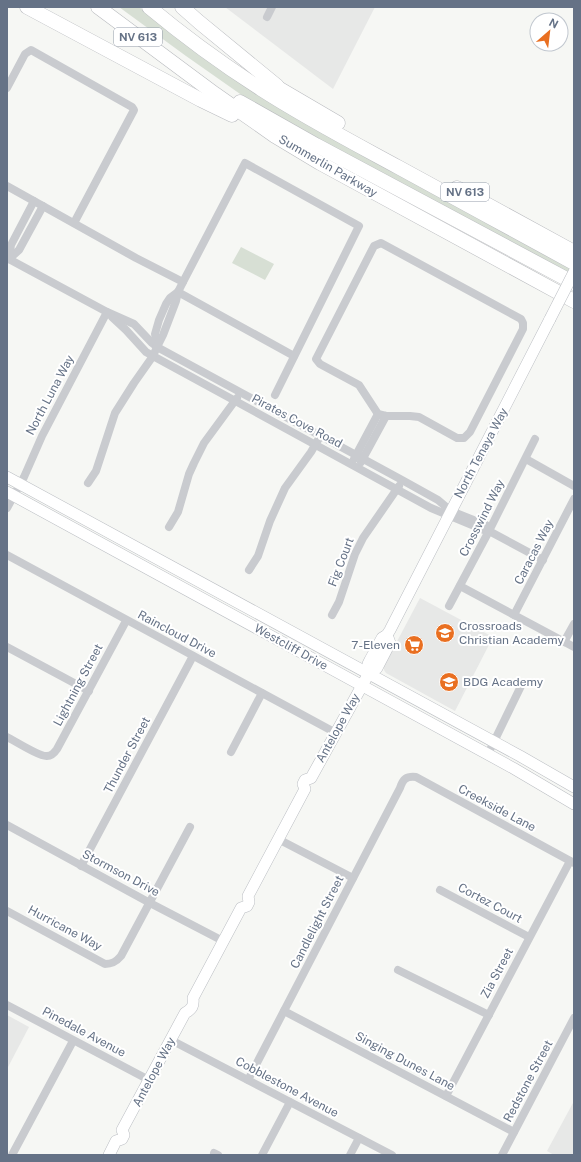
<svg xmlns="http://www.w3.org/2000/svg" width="581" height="1162" font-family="'Public Sans',sans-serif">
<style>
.built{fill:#e7e8e7}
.green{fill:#d7dfd4}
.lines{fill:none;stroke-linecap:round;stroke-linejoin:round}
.secondary-casing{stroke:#bbbec3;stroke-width:12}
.highway-casing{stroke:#b9bbbf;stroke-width:15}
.street{stroke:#c9cbcf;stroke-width:8}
.secondary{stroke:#fff;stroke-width:11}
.highway{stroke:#fff;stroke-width:14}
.secondary-bridge-casing{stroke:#bbbec3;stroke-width:12;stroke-linecap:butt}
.secondary-bridge{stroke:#fff;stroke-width:11}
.labels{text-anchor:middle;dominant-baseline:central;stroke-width:4;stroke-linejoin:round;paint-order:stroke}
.shield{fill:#fff;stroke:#939caa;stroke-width:1}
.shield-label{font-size:11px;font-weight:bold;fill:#657286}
.street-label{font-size:12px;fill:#657286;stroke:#fff}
.poi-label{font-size:12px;fill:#657286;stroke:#fff;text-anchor:start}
</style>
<rect width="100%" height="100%" fill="#f6f7f4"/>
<g class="built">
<path d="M 225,7 L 375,7 L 333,89 Z"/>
<path d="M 420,598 L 493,637 L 455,711 L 386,673 L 384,670 L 384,666 Z"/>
<path d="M 7,1015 L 29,1027 L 7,1069 Z"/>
<path d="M 574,1101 L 574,1155 L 554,1155 L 547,1151 Z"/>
</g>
<g class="green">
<path d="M 119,7 L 139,7 L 176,36 L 574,268 L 574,278 L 359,163 L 243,96 L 186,56 Z"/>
<path d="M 241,247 L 274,264 L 265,280 L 232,263 Z"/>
</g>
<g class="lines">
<g class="secondary-casing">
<g id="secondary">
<path d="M 7,477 L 520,756 L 574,787"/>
<path d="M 7,492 L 513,768 L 574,804"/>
<path d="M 369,673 L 377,668 L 390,643 L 387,635"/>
<path d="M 109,1155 L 116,1141 L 122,1139 L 124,1135 L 122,1130 L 185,1013 C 192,1009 194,1006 193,998 L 241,908 L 247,906 L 249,902 L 248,896 L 305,789 L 303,784 L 305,780 L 311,778 L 369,673 L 368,664 L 370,660 L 382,638 L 387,635 L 390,630 L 550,319"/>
</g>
</g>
<g class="highway-casing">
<g id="highway">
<path d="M 27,7 L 201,100 L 232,115"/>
<path d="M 98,7 L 215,94 L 275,136 L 320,163 L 574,301"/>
<path d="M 149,7 C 185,37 222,64 261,89 C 306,118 352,142 398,167 C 457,199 515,231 574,263"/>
<path d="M 182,7 L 199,22 L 277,86"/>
<path d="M 268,82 L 338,123"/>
<path d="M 240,102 L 316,145 L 574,283"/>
<path d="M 457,188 L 574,252"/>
</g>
</g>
<g class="street">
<path d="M 267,17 L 272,7"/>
<path d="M 7,88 L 25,54 L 31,50 L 132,107 L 134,110 L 74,223"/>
<path d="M 7,186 L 136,258 L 183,282"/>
<path d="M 381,243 L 521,319 L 523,323 L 523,329 L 470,432 L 464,438 L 457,438 L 419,417 L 410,416 L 386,416 L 378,414 L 359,385 L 320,364 L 316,359 L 374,246 Z"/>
<path d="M 7,258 L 107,312 L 134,324 L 152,343 L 157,347 L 402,480 L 438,500 L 451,511 L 486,525 L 489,531"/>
<path d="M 9,259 L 19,250 L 43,206"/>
<path d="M 9,259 L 11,245 L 34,201"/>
<path d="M 178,292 L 294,356"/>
<path d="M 112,317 L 126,330 L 146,352 L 153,356 L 431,508 L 484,530 L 489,531 L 543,560"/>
<path d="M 157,347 L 155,334 L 159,320 L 166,304 L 170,298 L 178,292"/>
<path d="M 354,459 L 378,414"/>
<path d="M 526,459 L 574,486"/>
<path d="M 361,462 L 386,416"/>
<path d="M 88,483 L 96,471 L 115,413 L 134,383 L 153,356 L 157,347 L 163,335 L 168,322 L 176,301 L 178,292 L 183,282 L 245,163 L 359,226 L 275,395"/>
<path d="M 7,508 L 24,477 L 42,436 L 107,312"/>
<path d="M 169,527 L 178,512 L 189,474 L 194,463 L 204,443 L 237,398"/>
<path d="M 7,555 L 336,733"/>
<path d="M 249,570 L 258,556 L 270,521 L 285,488 L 311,452 L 318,440"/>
<path d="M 460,586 L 574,647"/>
<path d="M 449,606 L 489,531 L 535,439"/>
<path d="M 332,615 L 339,602 L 355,554 L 363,538 L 399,486"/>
<path d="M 514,615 L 574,499"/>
<path d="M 564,642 L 574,624"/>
<path d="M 7,647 L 89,691"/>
<path d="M 7,737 C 15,741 40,757 47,756 C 51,756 55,752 57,749 L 126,621"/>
<path d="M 231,752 L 262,693"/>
<path d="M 488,754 L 521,686"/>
<path d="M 7,825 L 150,903 L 223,941"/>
<path d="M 278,839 L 353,878"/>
<path d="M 81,866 L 193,656"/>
<path d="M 440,890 L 529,937"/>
<path d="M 7,911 L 105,964 C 112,964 116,962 121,956 L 190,827"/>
<path d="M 398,970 L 489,1015"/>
<path d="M 7,1005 L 149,1080"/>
<path d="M 284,1011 L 514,1132"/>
<path d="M 171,1040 L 392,1155"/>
<path d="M 248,1080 L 400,788 C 403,779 406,776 416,777 L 574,863"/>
<path d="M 446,1096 L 570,861"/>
<path d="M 214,1153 L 218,1155"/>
<path d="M 12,1155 L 73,1041"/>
<path d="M 262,1155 L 290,1102"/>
<path d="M 350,1155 L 359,1138"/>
<path d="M 502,1155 L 574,1018"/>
</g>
<use href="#secondary" class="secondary"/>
<use href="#highway" class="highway"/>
<g class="secondary-bridge-casing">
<path id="secondary-bridge" d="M 550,319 L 574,272"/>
</g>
<use href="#secondary-bridge" class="secondary-bridge"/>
</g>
<defs>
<g id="school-disc" transform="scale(1)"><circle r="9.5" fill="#e96f21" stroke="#fff"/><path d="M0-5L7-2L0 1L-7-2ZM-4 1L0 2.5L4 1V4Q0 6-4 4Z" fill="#fff"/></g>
<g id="supermarket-disc" transform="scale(1)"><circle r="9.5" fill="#e96f21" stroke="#fff"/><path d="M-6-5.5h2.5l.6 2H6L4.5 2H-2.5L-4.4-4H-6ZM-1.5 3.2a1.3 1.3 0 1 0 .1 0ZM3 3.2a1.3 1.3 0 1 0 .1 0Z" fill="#fff"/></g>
</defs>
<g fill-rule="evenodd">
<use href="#school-disc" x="445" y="633"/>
<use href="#supermarket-disc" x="414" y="645"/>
<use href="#school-disc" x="449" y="682"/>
</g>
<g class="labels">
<g class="shield">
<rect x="114" y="28" width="48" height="18" rx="3"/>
<rect x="441" y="183" width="48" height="18" rx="3"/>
</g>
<g class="shield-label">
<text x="138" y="37">NV 613</text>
<text x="465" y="192">NV 613</text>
</g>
<g class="street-label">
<text transform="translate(328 166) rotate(30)">Summerlin Parkway</text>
<text transform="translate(50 395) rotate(-62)">North Luna Way</text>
<text transform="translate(297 421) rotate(28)">Pirates Cove Road</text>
<text transform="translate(481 453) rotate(-62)">North Tenaya Way</text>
<text transform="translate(482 518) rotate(-63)">Crosswind Way</text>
<text transform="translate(534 552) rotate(-63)">Caracas Way</text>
<text transform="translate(341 562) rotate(-69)">Fig Court</text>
<text transform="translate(177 634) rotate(28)">Raincloud Drive</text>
<text transform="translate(291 647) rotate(29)">Westcliff Drive</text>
<text transform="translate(78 685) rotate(-62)">Lightning Street</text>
<text transform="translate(338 728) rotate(-61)">Antelope Way</text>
<text transform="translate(127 755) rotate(-62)">Thunder Street</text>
<text transform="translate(497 808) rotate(28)">Creekside Lane</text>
<text transform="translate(121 873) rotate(28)">Stormson Drive</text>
<text transform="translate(490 903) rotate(28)">Cortez Court</text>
<text transform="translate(317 922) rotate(-63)">Candlelight Street</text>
<text transform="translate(65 928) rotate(28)">Hurricane Way</text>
<text transform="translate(497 973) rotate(-62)">Zia Street</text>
<text transform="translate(84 1032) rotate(28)">Pinedale Avenue</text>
<text transform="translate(405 1061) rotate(28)">Singing Dunes Lane</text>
<text transform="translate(154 1072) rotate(-62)">Antelope Way</text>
<text transform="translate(528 1081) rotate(-62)">Redstone Street</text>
<text transform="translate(287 1087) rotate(28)">Cobblestone Avenue</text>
</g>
<g class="poi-label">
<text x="459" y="626">Crossroads<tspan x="459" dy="14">Christian Academy</tspan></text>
<text x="400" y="645" text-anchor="end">7-Eleven</text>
<text x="463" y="682">BDG Academy</text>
</g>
</g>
<rect width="581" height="1162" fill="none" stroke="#657286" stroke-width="16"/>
<g transform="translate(549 32) rotate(28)"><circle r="19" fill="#ffffff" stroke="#c1c7cf"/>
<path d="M0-3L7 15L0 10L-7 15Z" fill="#e96f21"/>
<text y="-6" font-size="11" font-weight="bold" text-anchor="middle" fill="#657286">N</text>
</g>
</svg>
